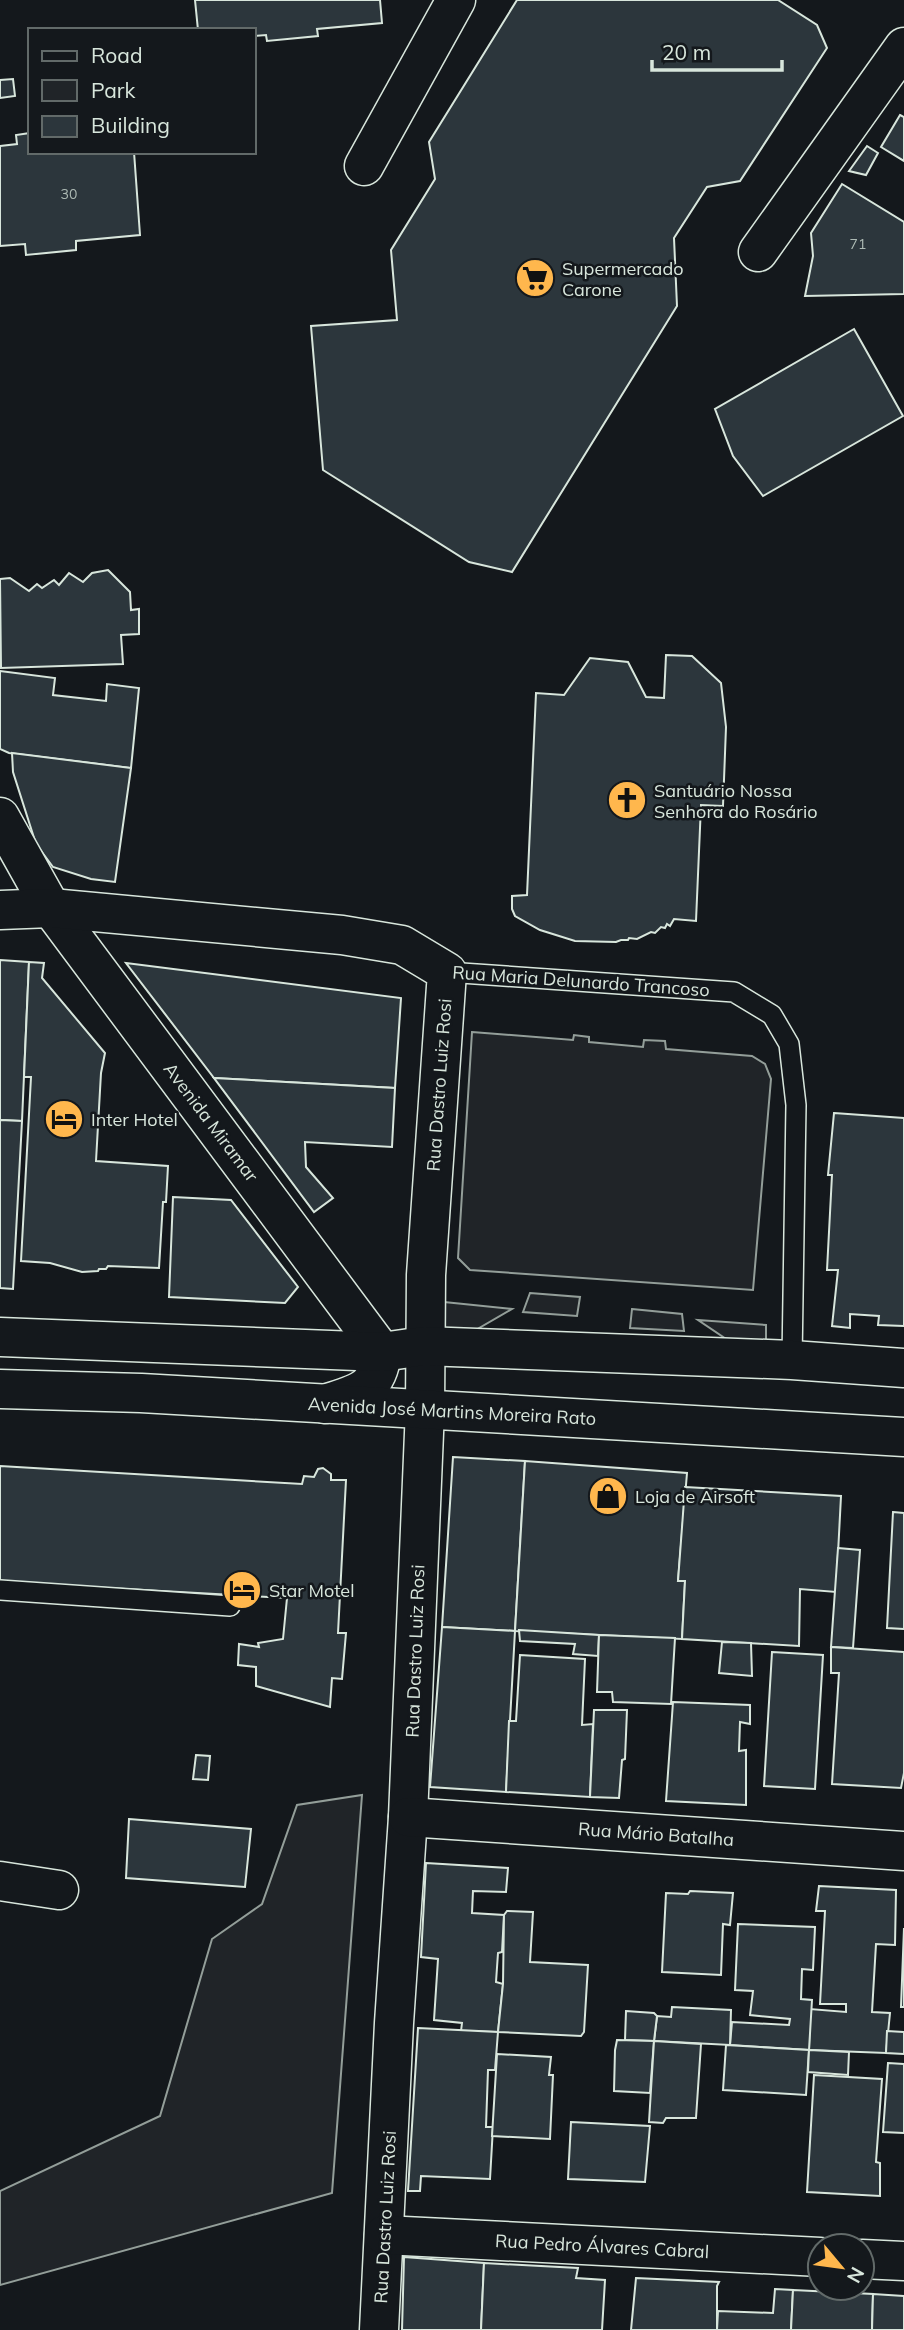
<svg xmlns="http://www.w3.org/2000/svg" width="904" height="2330" font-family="Mulish,sans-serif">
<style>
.green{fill:#202428;stroke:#939e99;stroke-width:2}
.building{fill:#2c363c;stroke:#d8e6dc;stroke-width:2}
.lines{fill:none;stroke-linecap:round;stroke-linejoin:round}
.lane-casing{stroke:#d8e6dc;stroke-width:22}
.street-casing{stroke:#d8e6dc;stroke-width:41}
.secondary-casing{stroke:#d8e6dc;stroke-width:41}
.lane{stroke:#14181c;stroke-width:19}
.street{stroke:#14181c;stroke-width:38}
.secondary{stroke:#14181c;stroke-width:38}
.labels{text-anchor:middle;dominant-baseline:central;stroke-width:5;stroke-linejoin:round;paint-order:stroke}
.number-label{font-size:14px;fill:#adbab4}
.poi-label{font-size:18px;fill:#d8e6dc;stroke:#14181c;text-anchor:start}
.street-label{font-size:18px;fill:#d8e6dc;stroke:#14181c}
</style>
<rect width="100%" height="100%" fill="#14181c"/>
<g class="green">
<path d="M 472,1032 L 573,1040 L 574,1035 L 589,1037 L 589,1042 L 643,1047 L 644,1040 L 665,1041 L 666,1049 L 752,1056 L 765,1064 L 771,1079 L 753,1290 L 470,1270 L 458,1258 Z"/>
<path d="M 530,1293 L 580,1297 L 577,1316 L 523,1312 Z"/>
<path d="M 444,1302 L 512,1309 L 467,1335 L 438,1331 Z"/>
<path d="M 632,1309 L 682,1314 L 684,1331 L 630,1328 Z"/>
<path d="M 698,1320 L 766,1325 L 766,1356 L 750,1355 Z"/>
<path d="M 362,1795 L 332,2193 L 0,2285 L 0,2191 L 160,2116 L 212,1939 L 262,1904 L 297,1805 Z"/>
</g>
<g class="building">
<path d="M 195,0 L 380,0 L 382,23 L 317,29 L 318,36 L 267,41 L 266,35 L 254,36 L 254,30 L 198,30 Z"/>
<path d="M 517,0 L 778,0 L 817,25 L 827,48 L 740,181 L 707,187 L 674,238 L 677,306 L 512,572 L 469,562 L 323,470 L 311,326 L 397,320 L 391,250 L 435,179 L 429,142 Z"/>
<path d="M 13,79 L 15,96 L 0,98 L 0,80 Z"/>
<path d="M 900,115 L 904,117 L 904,161 L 881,147 Z"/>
<path d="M 30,133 L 30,152 L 134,152 L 140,235 L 76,241 L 76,250 L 26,255 L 25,244 L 0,246 L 0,146 L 17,144 L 16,135 Z"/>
<path d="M 867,146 L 878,153 L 866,175 L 849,171 Z"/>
<path d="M 842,184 L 904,222 L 904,294 L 805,296 L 813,256 L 811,233 Z"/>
<path d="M 854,329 L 903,416 L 763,496 L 733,456 L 715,409 Z"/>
<path d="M 108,570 L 130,592 L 131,610 L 139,609 L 139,634 L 121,635 L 123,664 L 1,668 L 0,579 L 10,578 L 29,591 L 37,584 L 42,588 L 54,580 L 59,585 L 69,573 L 83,582 L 92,573 Z"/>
<path d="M 666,655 L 692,656 L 721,683 L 726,727 L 723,806 L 701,805 L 696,921 L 674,919 L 670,926 L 667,924 L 665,928 L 661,927 L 655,933 L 651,932 L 637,939 L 629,938 L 628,940 L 621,940 L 616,942 L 575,941 L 540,930 L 515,916 L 512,909 L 512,896 L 527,895 L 536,693 L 564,695 L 590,658 L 628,662 L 646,697 L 664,698 Z"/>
<path d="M 0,671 L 55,678 L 53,695 L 106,701 L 107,684 L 139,688 L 131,768 L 9,753 L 0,749 Z"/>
<path d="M 12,753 L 131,768 L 115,882 L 91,879 L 53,867 L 36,844 L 13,772 Z"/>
<path d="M 0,960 L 29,962 L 22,1121 L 0,1120 Z"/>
<path d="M 29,962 L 44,963 L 42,978 L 105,1053 L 101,1073 L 96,1161 L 168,1166 L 166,1202 L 163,1202 L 159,1268 L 108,1266 L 106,1269 L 99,1269 L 98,1271 L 82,1272 L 50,1263 L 21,1261 L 31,1077 L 24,1077 Z"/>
<path d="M 126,963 L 401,998 L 395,1088 L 214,1078 Z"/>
<path d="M 214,1078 L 395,1088 L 392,1147 L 305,1142 L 306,1167 L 333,1198 L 314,1212 Z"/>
<path d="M 834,1113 L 904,1118 L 904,1326 L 878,1325 L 879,1316 L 850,1314 L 850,1328 L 832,1326 L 838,1270 L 827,1270 L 832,1175 L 828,1175 Z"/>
<path d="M 0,1120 L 22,1121 L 13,1289 L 0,1288 Z"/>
<path d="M 173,1197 L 231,1200 L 298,1287 L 285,1303 L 169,1297 Z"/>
<path d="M 453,1457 L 525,1461 L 515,1631 L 442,1627 Z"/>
<path d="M 525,1461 L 687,1473 L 678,1581 L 685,1581 L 682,1639 L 515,1631 Z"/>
<path d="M 0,1466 L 302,1484 L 304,1476 L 314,1477 L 318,1469 L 323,1468 L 331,1474 L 331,1480 L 346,1480 L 338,1633 L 346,1633 L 342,1679 L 332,1678 L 330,1707 L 256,1686 L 256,1667 L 238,1665 L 239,1644 L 259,1647 L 258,1643 L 283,1639 L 287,1598 L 0,1582 Z"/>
<path d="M 685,1487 L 841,1496 L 836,1592 L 800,1589 L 799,1646 L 682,1639 L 685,1581 L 678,1581 Z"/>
<path d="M 893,1512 L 904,1513 L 904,1629 L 887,1628 Z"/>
<path d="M 838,1548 L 860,1550 L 853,1648 L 831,1647 Z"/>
<path d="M 442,1627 L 515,1631 L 506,1792 L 430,1787 Z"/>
<path d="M 519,1630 L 599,1635 L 598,1656 L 573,1654 L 575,1644 L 520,1641 Z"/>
<path d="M 599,1635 L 675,1638 L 671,1704 L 613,1702 L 612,1692 L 597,1692 Z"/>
<path d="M 722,1642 L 751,1643 L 752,1676 L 719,1673 Z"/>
<path d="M 831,1647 L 904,1652 L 904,1773 L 901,1788 L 832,1784 L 839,1673 L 831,1673 Z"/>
<path d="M 772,1652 L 823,1655 L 815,1789 L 764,1786 Z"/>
<path d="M 520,1655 L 585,1659 L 582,1725 L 593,1724 L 590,1797 L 506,1792 L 509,1721 L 516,1721 Z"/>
<path d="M 673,1702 L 750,1705 L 750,1724 L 740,1722 L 739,1751 L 746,1750 L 746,1805 L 666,1801 Z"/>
<path d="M 594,1710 L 627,1710 L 625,1759 L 622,1760 L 619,1798 L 590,1797 Z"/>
<path d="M 196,1755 L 210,1756 L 208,1780 L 193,1779 Z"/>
<path d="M 129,1819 L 251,1829 L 245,1887 L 126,1878 Z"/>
<path d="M 426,1863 L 508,1868 L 506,1892 L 473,1891 L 472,1913 L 504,1915 L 502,1952 L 498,1953 L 496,1982 L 503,1984 L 498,2032 L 461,2031 L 462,2023 L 434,2020 L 438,1959 L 421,1957 Z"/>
<path d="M 819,1886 L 896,1890 L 895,1945 L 876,1944 L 872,2012 L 890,2013 L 886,2053 L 809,2050 L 810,2009 L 846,2012 L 846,2004 L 820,2004 L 825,1911 L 816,1911 Z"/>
<path d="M 690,1891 L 733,1893 L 730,1925 L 723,1924 L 721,1975 L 662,1972 L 666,1893 L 688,1894 Z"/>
<path d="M 507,1911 L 533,1912 L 530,1962 L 588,1965 L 584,2032 L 581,2036 L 498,2032 L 503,1984 L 504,1915 Z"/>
<path d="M 738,1924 L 815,1927 L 813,1970 L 802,1969 L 801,1999 L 812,2000 L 809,2050 L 730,2045 L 732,2022 L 789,2025 L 790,2019 L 750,2015 L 753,1991 L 735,1990 Z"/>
<path d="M 904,1928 L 904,2007 L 901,2007 Z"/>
<path d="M 672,2007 L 731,2010 L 730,2045 L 654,2041 L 657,2016 L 671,2017 Z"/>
<path d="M 626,2011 L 654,2013 L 657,2016 L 654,2041 L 625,2040 Z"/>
<path d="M 418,2028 L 498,2032 L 495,2070 L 488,2070 L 486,2127 L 493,2127 L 490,2179 L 421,2176 L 420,2191 L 408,2191 Z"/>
<path d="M 887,2031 L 904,2032 L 904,2054 L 886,2053 Z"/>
<path d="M 617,2040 L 654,2041 L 650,2093 L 614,2091 L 615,2050 Z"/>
<path d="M 654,2041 L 701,2044 L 696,2118 L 666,2118 L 663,2123 L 649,2122 Z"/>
<path d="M 726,2045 L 809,2050 L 806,2095 L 723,2090 Z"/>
<path d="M 809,2050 L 849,2052 L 848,2075 L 808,2072 Z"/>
<path d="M 497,2054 L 551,2057 L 549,2075 L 553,2075 L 550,2139 L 492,2136 Z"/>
<path d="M 888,2063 L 904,2064 L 904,2133 L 883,2132 Z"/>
<path d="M 814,2075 L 882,2079 L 876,2162 L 880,2163 L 880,2196 L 807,2192 Z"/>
<path d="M 571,2122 L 650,2126 L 645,2182 L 568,2179 Z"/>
<path d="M 404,2257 L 484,2263 L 481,2330 L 402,2330 Z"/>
<path d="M 484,2263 L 578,2268 L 576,2278 L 605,2280 L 602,2330 L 481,2330 Z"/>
<path d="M 636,2278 L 719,2282 L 717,2286 L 717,2330 L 631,2330 Z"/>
<path d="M 775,2289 L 793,2290 L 791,2330 L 717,2330 L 718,2311 L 773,2313 Z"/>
<path d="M 793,2290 L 873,2294 L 872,2330 L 791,2330 Z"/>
<path d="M 873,2294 L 904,2296 L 904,2330 L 872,2330 Z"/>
</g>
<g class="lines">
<g class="lane-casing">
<g id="lane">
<path d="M 447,972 L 734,992 L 772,1015 L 789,1044 L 796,1105 L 792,1360"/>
<path d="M 0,1590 L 230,1606"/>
</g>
</g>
<g class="street-casing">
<g id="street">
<path d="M 364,166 L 456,0"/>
<path d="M 758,252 L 904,47"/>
<path d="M 0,817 L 51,908 L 382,1352 C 378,1391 358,1393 325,1404"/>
<path d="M 0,910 L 51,908 L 342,935 L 402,945 L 447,972 L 426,1275 L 425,1409 L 408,1817 L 394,2023 L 379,2330"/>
<path d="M 408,1817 L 904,1851"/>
<path d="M 0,1881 L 59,1890"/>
<path d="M 384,2235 L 820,2257"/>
<path d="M 862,2259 L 904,2261"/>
</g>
</g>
<g class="secondary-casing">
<g id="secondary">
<path d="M 0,1337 L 382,1352 L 424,1346 L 792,1360 L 904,1368"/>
<path d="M 0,1389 L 141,1393 L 904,1437"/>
</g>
</g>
<use href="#lane" class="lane"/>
<use href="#street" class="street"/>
<use href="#secondary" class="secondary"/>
</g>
<defs>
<g id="supermarket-disc" transform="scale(2.0125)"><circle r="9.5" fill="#ffb74d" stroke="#14181c"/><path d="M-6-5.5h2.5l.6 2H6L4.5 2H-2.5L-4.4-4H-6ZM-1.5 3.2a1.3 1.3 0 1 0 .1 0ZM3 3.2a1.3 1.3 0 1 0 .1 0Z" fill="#111"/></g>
<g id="church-disc" transform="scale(2.0125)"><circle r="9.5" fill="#ffb74d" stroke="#14181c"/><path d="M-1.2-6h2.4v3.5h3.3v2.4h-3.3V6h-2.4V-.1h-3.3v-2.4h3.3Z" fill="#111"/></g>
<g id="hotel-disc" transform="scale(2.0125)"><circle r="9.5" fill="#ffb74d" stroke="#14181c"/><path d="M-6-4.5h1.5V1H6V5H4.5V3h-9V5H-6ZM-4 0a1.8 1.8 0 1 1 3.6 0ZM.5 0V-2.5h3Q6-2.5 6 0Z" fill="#111"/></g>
<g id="shop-disc" transform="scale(2.0125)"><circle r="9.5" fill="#ffb74d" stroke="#14181c"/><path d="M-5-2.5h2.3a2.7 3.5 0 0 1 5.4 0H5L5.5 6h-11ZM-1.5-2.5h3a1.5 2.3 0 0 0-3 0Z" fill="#111"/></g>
</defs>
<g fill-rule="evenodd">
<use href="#supermarket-disc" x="535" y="278"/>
<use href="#church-disc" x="627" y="800"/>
<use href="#hotel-disc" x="64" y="1119"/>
<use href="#shop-disc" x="608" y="1496"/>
<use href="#hotel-disc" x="242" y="1590"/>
</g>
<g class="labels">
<g class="number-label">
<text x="69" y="194">30</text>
<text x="858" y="244">71</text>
</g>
<g class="poi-label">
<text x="562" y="268">Supermercado<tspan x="562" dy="21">Carone</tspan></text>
<text x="654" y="790">Santuário Nossa<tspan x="654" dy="21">Senhora do Rosário</tspan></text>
<text x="91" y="1119">Inter Hotel</text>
<text x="635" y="1496">Loja de Airsoft</text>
<text x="269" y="1590">Star Motel</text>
</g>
<g class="street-label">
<text transform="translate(581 981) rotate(4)">Rua Maria Delunardo Trancoso</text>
<text transform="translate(439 1085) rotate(-86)">Rua Dastro Luiz Rosi</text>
<text transform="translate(211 1122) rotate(53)">Avenida Miramar</text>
<text transform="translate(452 1411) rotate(3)">Avenida José Martins Moreira Rato</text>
<text transform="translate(415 1651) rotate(-88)">Rua Dastro Luiz Rosi</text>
<text transform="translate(656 1834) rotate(4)">Rua Mário Batalha</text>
<text transform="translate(385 2217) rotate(-87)">Rua Dastro Luiz Rosi</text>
<text transform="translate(602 2246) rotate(3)">Rua Pedro Álvares Cabral</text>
</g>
</g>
<rect x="28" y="28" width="228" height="126" fill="#14181c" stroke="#626a69" stroke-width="2"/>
<rect x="42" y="51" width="35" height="10" fill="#14181c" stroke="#626a69" stroke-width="2"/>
<text x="91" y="63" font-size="21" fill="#d8e6dc">Road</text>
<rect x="42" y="80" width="35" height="21" fill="#202428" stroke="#626a69" stroke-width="2"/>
<text x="91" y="98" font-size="21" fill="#d8e6dc">Park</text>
<rect x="42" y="116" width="35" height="21" fill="#2c363c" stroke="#626a69" stroke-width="2"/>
<text x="91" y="133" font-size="21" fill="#d8e6dc">Building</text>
<g transform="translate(841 2267) rotate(119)"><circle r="33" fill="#14181c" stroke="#626a69" stroke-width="2"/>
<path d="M0-5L12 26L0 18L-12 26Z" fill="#ffb74d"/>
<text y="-10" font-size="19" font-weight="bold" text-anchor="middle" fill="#d8e6dc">N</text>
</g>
<path d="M652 60v10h130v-10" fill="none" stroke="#d8e6dc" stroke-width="3.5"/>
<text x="662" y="60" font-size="21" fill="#d8e6dc" stroke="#14181c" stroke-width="5" paint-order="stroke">20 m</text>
</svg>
